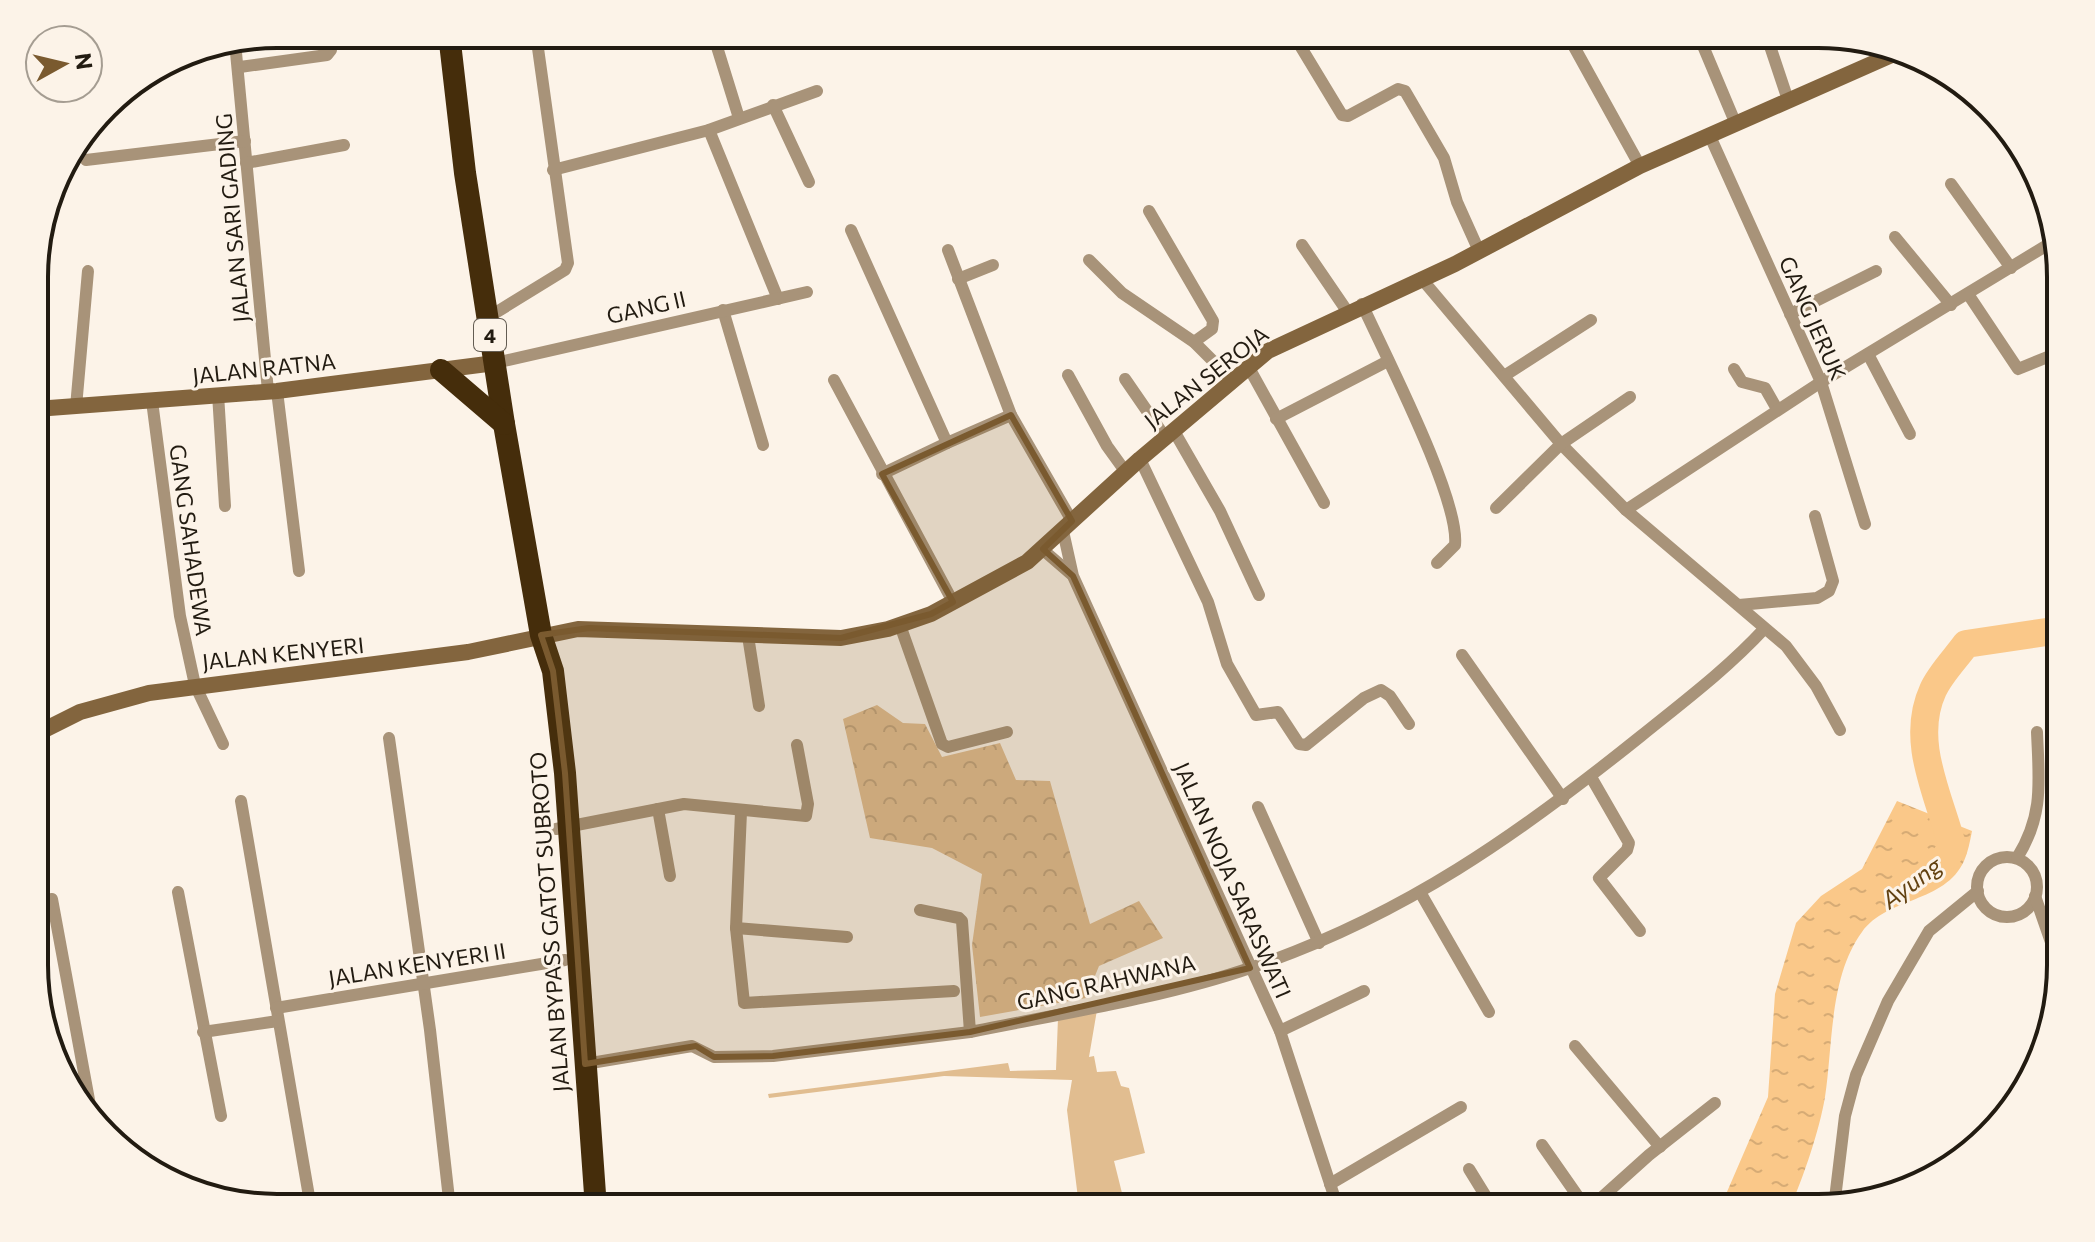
<svg xmlns="http://www.w3.org/2000/svg" width="2095" height="1242" font-family="Commissioner,sans-serif">
<style>
.grass{fill:#e1bd90}
.forest{fill:url(#forest-crowns)}
.water{fill:url(#water-ripples)}
.lines{fill:none;stroke-linecap:round;stroke-linejoin:round}
.river{stroke:#fac889;stroke-width:28}
.street{stroke:#a89379;stroke-width:12}
.secondary{stroke:#83653e;stroke-width:16}
.highway{stroke:#452d0b;stroke-width:22}
.marked{fill:#7a5a2f;fill-opacity:0.2;stroke:#7a5a2f;stroke-width:6;stroke-linejoin:round}
.labels{text-anchor:middle;dominant-baseline:central;stroke-width:6;stroke-linejoin:round;paint-order:stroke}
.shield{fill:#fcf3e8;stroke:#635c52;stroke-width:2}
.shield-label{font-size:20px;font-weight:bold;fill:#221b11}
.street-label{font-size:22px;fill:#221b11;stroke:#fcf3e8}
.water-label{font-size:24px;font-style:italic;fill:#624110;stroke:#fcf3e8}
.rim{fill:none;stroke:#221b11;stroke-width:4}
</style>
<defs>
<pattern id="forest-crowns" width="20" height="18" patternUnits="userSpaceOnUse" patternTransform="scale(2)"><rect width="20" height="18" fill="#e1bd90"/><path d="M2 6a3 3 0 1 1 6 0M12 15a3 3 0 1 1 6 0" fill="none" stroke="#c1a27b"/></pattern>
<pattern id="water-ripples" width="26" height="14" patternUnits="userSpaceOnUse" patternTransform="scale(2)"><rect width="26" height="14" fill="#fac889"/><path d="M2 4q2-2 4 0t4 0M15 11q2-2 4 0t4 0" fill="none" stroke="#d6ab75"/></pattern>
</defs>
<rect width="100%" height="100%" fill="#fcf3e8"/>
<path class="grass" d="M 1097,1010 L 1089,1057 L 1094,1056 L 1097,1072 L 1116,1071 L 1121,1086 L 1129,1088 L 1145,1153 L 1114,1161 L 1122,1193 L 1090,1201 L 1078,1198 L 1067,1110 L 1072,1080 L 944,1076 L 769,1098 L 768,1094 L 1008,1063 L 1010,1071 L 1056,1070 L 1058,1018 Z"/>
<path class="forest" d="M 877,705 L 903,723 L 925,724 L 942,757 L 1000,743 L 1016,780 L 1050,781 L 1090,924 L 1139,901 L 1163,938 L 1099,966 L 1086,998 L 980,1017 L 972,945 L 982,874 L 932,848 L 870,838 L 843,719 Z"/>
<path class="water" d="M 1897,801 L 1972,831 C 1970,841 1968,852 1964,861 C 1945,903 1887,897 1862,932 C 1829,977 1833,1046 1825,1097 C 1819,1132 1804,1175 1790,1208 L 1720,1208 L 1768,1097 L 1775,994 L 1796,923 L 1821,896 L 1862,869 Z"/>
<g class="lines">
<path class="river" d="M 1946,856 L 1953,849 C 1940,797 1909,742 1933,690 C 1940,674 1956,658 1966,644 L 2060,630"/>
<g class="street">
<path d="M 713,34 L 739,118"/>
<path d="M 1293,34 L 1342,115 L 1348,116 L 1398,89 L 1405,91 L 1444,158 L 1457,202 L 1479,251"/>
<path d="M 1567,34 L 1640,166"/>
<path d="M 1698,34 L 1735,122"/>
<path d="M 1766,34 L 1788,100"/>
<path d="M 235,42 L 268,391"/>
<path d="M 240,67 L 327,55 L 331,50 L 330,34"/>
<path d="M 773,105 L 809,182"/>
<path d="M 709,130 L 778,299"/>
<path d="M 1709,134 L 1821,382 L 1865,524"/>
<path d="M 86,160 L 245,141"/>
<path d="M 246,163 L 344,145"/>
<path d="M 553,170 L 709,130 L 817,91"/>
<path d="M 1951,184 L 2011,268"/>
<path d="M 1149,211 L 1213,321 L 1212,329 L 1194,342"/>
<path d="M 851,230 L 947,443 L 1011,415"/>
<path d="M 1895,237 L 1951,305"/>
<path d="M 1302,245 L 1347,311"/>
<path d="M 948,250 L 1011,415 L 1072,521"/>
<path d="M 1089,260 L 1122,293 L 1194,342 L 1232,380"/>
<path d="M 1421,278 L 1561,444 L 1626,510 L 1786,646 L 1816,686 L 1840,730"/>
<path d="M 958,279 L 993,265"/>
<path d="M 1968,294 L 2018,369 L 2060,352"/>
<path d="M 1362,304 C 1384,353 1460,499 1455,545 L 1437,563"/>
<path d="M 723,310 L 763,445"/>
<path d="M 1790,314 L 1876,271"/>
<path d="M 487,318 L 565,270 L 568,263 L 536,34"/>
<path d="M 1868,354 L 1910,434"/>
<path d="M 495,363 L 807,292"/>
<path d="M 1248,366 L 1324,503"/>
<path d="M 1734,369 L 1742,382 L 1765,388 L 1777,409"/>
<path d="M 1068,375 L 1107,446 L 1125,471"/>
<path d="M 1504,376 L 1591,320"/>
<path d="M 1125,379 L 1165,437"/>
<path d="M 834,380 L 953,602"/>
<path d="M 277,391 L 299,571"/>
<path d="M 218,394 L 225,506"/>
<path d="M 152,401 L 180,616 L 195,685 L 223,744"/>
<path d="M 76,407 L 88,271"/>
<path d="M 1276,419 L 1388,361"/>
<path d="M 1174,431 L 1220,511 L 1259,595"/>
<path d="M 1140,459 L 1208,602 L 1227,664 L 1256,715 L 1278,712 L 1299,744 L 1306,745 L 1364,698 L 1381,690 L 1390,696 L 1409,724"/>
<path d="M 882,474 L 947,443"/>
<path d="M 1496,508 L 1561,444 L 1630,397"/>
<path d="M 1626,510 L 1821,382 L 2054,241"/>
<path d="M 1063,531 L 1073,576 L 1280,1031 L 1338,1208"/>
<path d="M 1042,549 L 1071,574"/>
<path d="M 1739,605 L 1817,598 L 1829,591 L 1833,581 L 1815,516"/>
<path d="M 900,625 L 942,744 L 948,747 L 1007,732"/>
<path d="M 748,636 L 759,706"/>
<path d="M 1462,655 L 1563,799"/>
<path d="M 389,738 L 430,1030 L 450,1208"/>
<path d="M 1591,777 L 1629,843 L 1627,850 L 1599,878 L 1640,931"/>
<path d="M 241,801 L 311,1208"/>
<path d="M 1258,807 L 1319,943"/>
<path d="M 658,809 L 670,876"/>
<path d="M 741,812 L 736,928 L 744,1003 L 954,991"/>
<path d="M 556,829 L 684,804 L 806,816 L 808,804 L 797,745"/>
<circle cx="2007" cy="887" r="30"/>
<path d="M 2017,858 C 2044,815 2039,782 2037,732"/>
<path d="M 178,892 L 221,1116"/>
<path d="M 1420,892 L 1489,1012"/>
<path d="M 2035,896 L 2061,971"/>
<path d="M 52,899 L 92,1116"/>
<path d="M 920,910 L 959,918 L 962,921 L 970,1032 C 1064,1013 1163,998 1253,967 C 1403,916 1519,834 1641,736 C 1683,702 1727,669 1764,629"/>
<path d="M 736,928 L 847,937"/>
<path d="M 276,1008 L 565,960"/>
<path d="M 1280,1031 L 1364,991"/>
<path d="M 203,1032 L 278,1021"/>
<path d="M 1575,1046 L 1660,1147"/>
<path d="M 585,1064 L 692,1046 L 714,1057 L 773,1056 L 970,1032"/>
<path d="M 1542,1145 L 1586,1208"/>
<path d="M 1469,1169 L 1493,1208"/>
<path d="M 1330,1184 L 1461,1107"/>
<path d="M 1834,1207 L 1845,1116 L 1856,1075 L 1888,1001 L 1929,931 L 1978,891"/>
<path d="M 500,1208 L 595,1198"/>
<path d="M 1590,1208 L 1649,1155 L 1715,1103"/>
</g>
<g class="secondary">
<path d="M 36,409 L 277,391 L 495,363"/>
<path d="M 36,734 L 80,712 L 149,693 L 468,652 L 578,629 L 841,638 L 888,629 L 931,614 L 1027,562 L 1140,459 L 1268,351 L 1455,264 L 1640,166 L 1894,54"/>
</g>
<g class="highway">
<path d="M 449,34 L 465,173 L 504,424 L 541,635 L 553,671 L 565,773 L 596,1208"/>
<path d="M 441,370 L 504,424"/>
</g>
</g>
<path class="marked" d="M 1011,415 L 1072,521 L 1043,549 L 1073,576 L 1250,968 L 970,1032 L 773,1056 L 714,1057 L 696,1046 L 585,1064 L 565,773 L 553,671 L 541,635 L 589,628 L 841,638 L 931,614 L 953,602 L 882,474 Z"/>
<g class="labels">
<rect class="shield" x="474" y="319" width="32" height="32" rx="6"/>
<g class="shield-label">
<text x="490" y="335">4</text>
</g>
<g class="street-label">
<text transform="translate(232 218) rotate(-95)">JALAN SARI GADING</text>
<text transform="translate(646 307) rotate(-13)">GANG II</text>
<text transform="translate(1813 318) rotate(66)">GANG JERUK</text>
<text transform="translate(264 368) rotate(-6)">JALAN RATNA</text>
<text transform="translate(1206 377) rotate(-38)">JALAN SEROJA</text>
<text transform="translate(191 540) rotate(82)">GANG SAHADEWA</text>
<text transform="translate(283 653) rotate(-6)">JALAN KENYERI</text>
<text transform="translate(1233 880) rotate(66)">JALAN NOJA SARASWATI</text>
<text transform="translate(549 922) rotate(-94)">JALAN BYPASS GATOT SUBROTO</text>
<text transform="translate(417 964) rotate(-9)">JALAN KENYERI II</text>
<text transform="translate(1106 982) rotate(-13)">GANG RAHWANA</text>
</g>
<g class="water-label">
<text transform="translate(1911 882) rotate(-37)">Ayung</text>
</g>
</g>
<path d="M0 0H2095V1242H0ZM277 48H1818A229 229 0 0 1 2047 277V965A229 229 0 0 1 1818 1194H277A229 229 0 0 1 48 965V277A229 229 0 0 1 277 48Z" fill="#fcf3e8" fill-rule="evenodd"/>
<path class="rim" d="M277 48H1818A229 229 0 0 1 2047 277V965A229 229 0 0 1 1818 1194H277A229 229 0 0 1 48 965V277A229 229 0 0 1 277 48Z"/>
<g transform="translate(64 64) rotate(82)"><circle r="38" fill="#fcf3e8" stroke="#a59d92" stroke-width="2"/>
<path d="M0-6L14 30L0 20L-14 30Z" fill="#7a5a2f"/>
<text y="-12" font-size="22" font-weight="bold" text-anchor="middle" fill="#221b11">N</text>
</g>
</svg>
